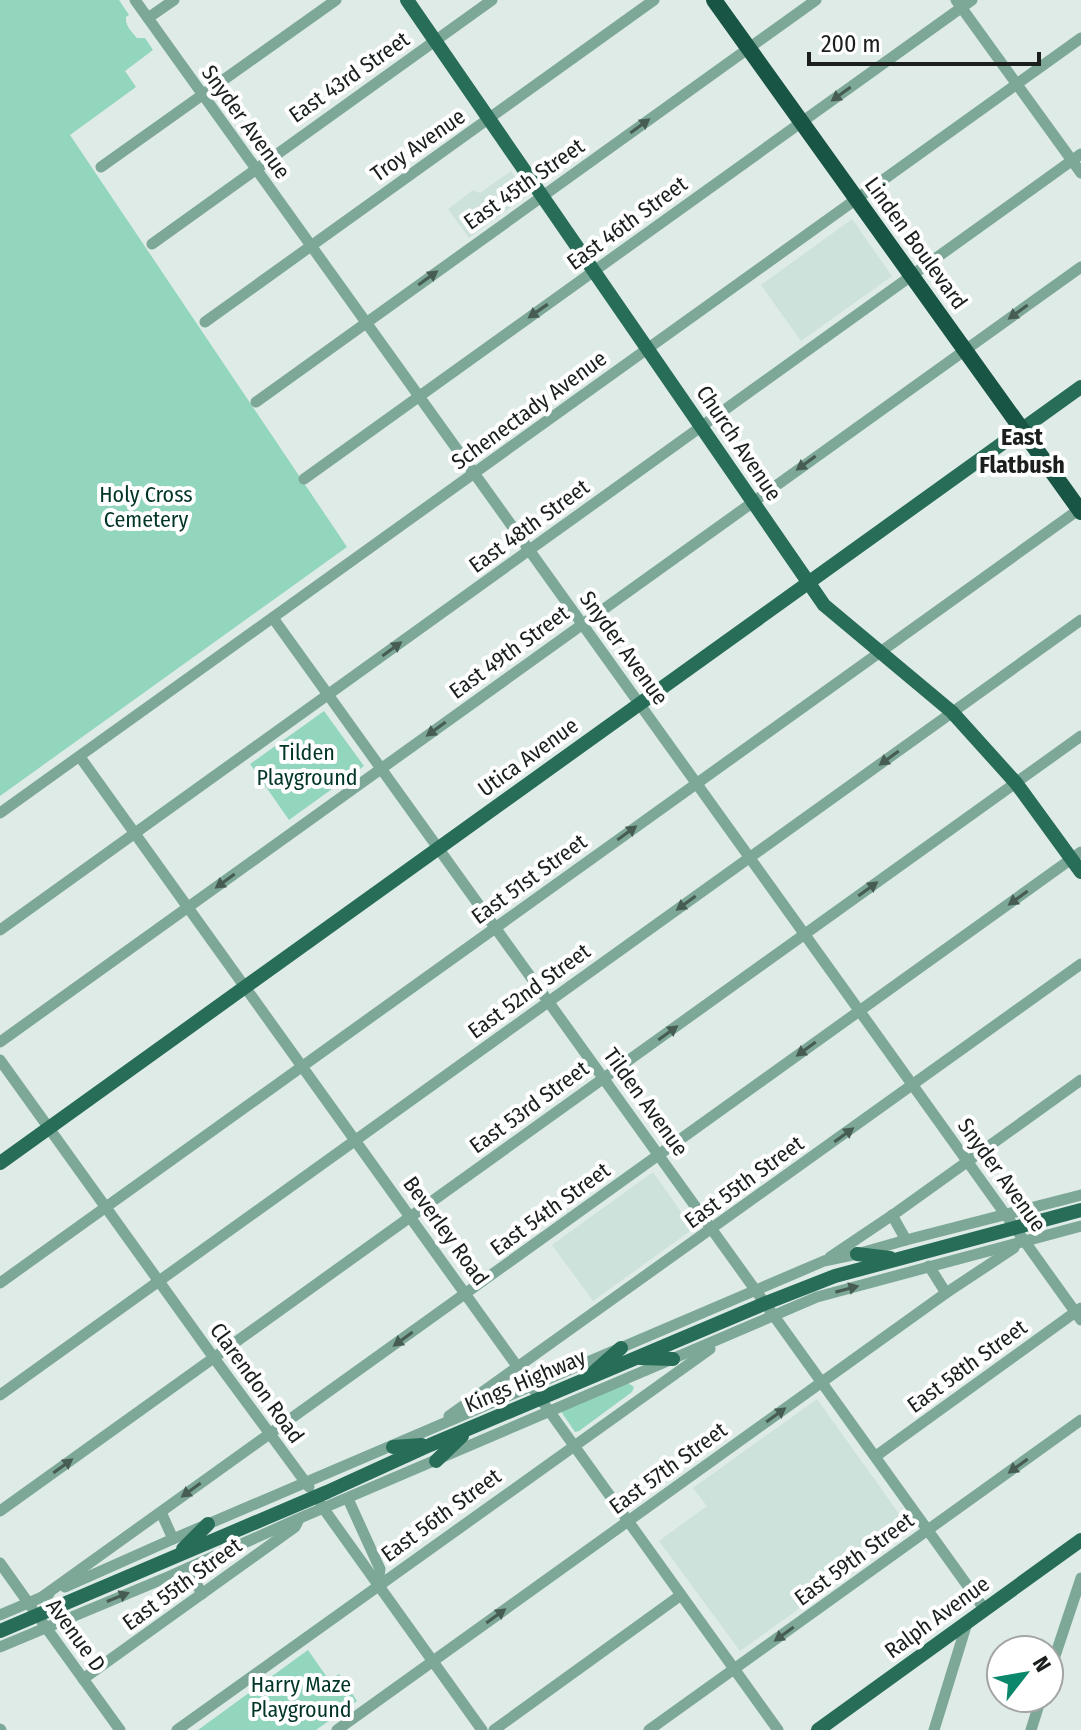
<svg xmlns="http://www.w3.org/2000/svg" width="1081" height="1730" font-family="'Fira Sans Condensed',sans-serif">
<style>
.built{fill:#cde2da}
.green{fill:#93d6be}
.lines{fill:none;stroke-linecap:round;stroke-linejoin:round}
.minor{stroke:#7da898;stroke-width:11}
.major{stroke:#276d58;stroke-width:14}
.highway{stroke:#185544;stroke-width:16}
.oneway{fill:#475d54}
.labels{text-anchor:middle;dominant-baseline:central;stroke-width:8;stroke-linejoin:round;paint-order:stroke}
.street-label{font-size:22px;fill:#1a1f1d;stroke:#fff}
.park-label{font-size:22px;fill:#003528;stroke:#fff}
.neighbourhood-label{font-size:24px;font-weight:bold;fill:#1a1f1d;stroke:#fff}
</style>
<rect width="100%" height="100%" fill="#dfebe7"/>
<g class="built">
<path d="M 511,171 L 528,195 L 469,238 L 448,209 L 473,190 L 480,193 Z"/>
<path d="M 852,219 L 892,276 L 801,341 L 761,285 Z"/>
<path d="M 653,1172 L 693,1229 L 593,1301 L 552,1245 Z"/>
<path d="M 817,1399 L 910,1529 L 740,1651 L 659,1541 L 707,1506 L 693,1488 Z"/>
</g>
<g class="green">
<path d="M 0,0 L 119,0 L 129,15 L 126,17 C 125,26 132,32 137,38 L 145,38 L 153,50 L 125,71 L 136,87 L 70,135 L 347,547 L 0,796 Z"/>
<path d="M 324,711 L 364,766 L 289,820 L 250,764 Z"/>
<path d="M 628,1383 L 634,1387 L 632,1392 L 579,1431 L 575,1432 L 562,1413 L 561,1411 Z"/>
<path d="M 308,1650 L 329,1680 L 339,1674 L 357,1701 L 316,1730 L 198,1730 Z"/>
</g>
<g class="lines">
<g class="minor">
<path d="M 135,0 L 1081,1320"/>
<path d="M 956,0 L 1081,173"/>
<path d="M 148,18 L 174,0"/>
<path d="M 101,167 L 336,0"/>
<path d="M 152,244 L 492,0"/>
<path d="M 205,322 L 654,0"/>
<path d="M 256,402 L 816,0"/>
<path d="M 304,479 L 972,0"/>
<path d="M 273,618 L 985,1610"/>
<path d="M 80,757 L 778,1730"/>
<path d="M 0,813 L 1081,38"/>
<path d="M 0,930 L 1081,154"/>
<path d="M 0,1042 L 1081,267"/>
<path d="M 0,1060 L 214,1358 L 309,1487"/>
<path d="M 892,1215 L 906,1240"/>
<path d="M 830,1257 L 897,1212 L 1081,1080"/>
<path d="M 929,1266 L 946,1293"/>
<path d="M 0,1283 L 1081,508"/>
<path d="M 0,1395 L 1081,620"/>
<path d="M 449,1416 L 1081,964"/>
<path d="M 876,1456 L 1081,1308"/>
<path d="M 348,1499 L 380,1569 L 378,1584"/>
<path d="M 321,1505 L 482,1730"/>
<path d="M 0,1511 L 1081,736"/>
<path d="M 161,1512 L 173,1539"/>
<path d="M 0,1563 L 32,1608"/>
<path d="M 188,1568 L 202,1594"/>
<path d="M 65,1587 L 173,1539 L 824,1261 L 857,1254 L 906,1240 L 1081,1195"/>
<path d="M 42,1597 L 1081,852"/>
<path d="M 0,1615 L 49,1594"/>
<path d="M 42,1622 L 120,1730"/>
<path d="M 0,1647 L 170,1576 L 300,1518 L 817,1297 L 1081,1226"/>
<path d="M 1049,1674 L 1081,1578"/>
<path d="M 83,1679 L 295,1527 L 298,1521"/>
<path d="M 0,1729 L 1,1730"/>
<path d="M 177,1730 L 710,1349"/>
<path d="M 337,1730 L 946,1293 L 1014,1248"/>
<path d="M 494,1730 L 681,1595"/>
<path d="M 649,1730 L 1081,1420"/>
<path d="M 934,1730 L 967,1623"/>
<path d="M 1031,1730 L 1041,1698"/>
</g>
<g class="major">
<path d="M 407,0 L 824,605 L 952,712 L 1016,783 L 1081,872"/>
<path d="M 0,1163 L 1081,387"/>
<path d="M 857,1254 L 890,1258"/>
<path d="M 640,1358 L 673,1359"/>
<path d="M 594,1372 L 621,1348"/>
<path d="M 393,1447 L 422,1445"/>
<path d="M 436,1461 L 462,1436"/>
<path d="M 183,1549 L 208,1524"/>
<path d="M 0,1631 L 327,1492 L 430,1445 L 766,1303 L 835,1276 L 1081,1210"/>
<path d="M 818,1730 L 1081,1540"/>
</g>
<path class="highway" d="M 714,0 L 1081,512"/>
</g>
<defs><path id="oneway-solid" d="M-6-.8H1V-3.2L6.5 0L1 3.2V.8H-6Z" transform="scale(2)"/></defs>
<g class="oneway">
<use href="#oneway-solid" transform="translate(841 94) rotate(144)"/>
<use href="#oneway-solid" transform="translate(640 126) rotate(-36)"/>
<use href="#oneway-solid" transform="translate(428 278) rotate(-36)"/>
<use href="#oneway-solid" transform="translate(538 311) rotate(145)"/>
<use href="#oneway-solid" transform="translate(1018 312) rotate(144)"/>
<use href="#oneway-solid" transform="translate(806 463) rotate(144)"/>
<use href="#oneway-solid" transform="translate(392 649) rotate(-36)"/>
<use href="#oneway-solid" transform="translate(436 729) rotate(144)"/>
<use href="#oneway-solid" transform="translate(889 758) rotate(144)"/>
<use href="#oneway-solid" transform="translate(627 833) rotate(-36)"/>
<use href="#oneway-solid" transform="translate(225 881) rotate(144)"/>
<use href="#oneway-solid" transform="translate(868 889) rotate(-36)"/>
<use href="#oneway-solid" transform="translate(1018 898) rotate(144)"/>
<use href="#oneway-solid" transform="translate(686 903) rotate(144)"/>
<use href="#oneway-solid" transform="translate(668 1033) rotate(-36)"/>
<use href="#oneway-solid" transform="translate(806 1049) rotate(144)"/>
<use href="#oneway-solid" transform="translate(844 1135) rotate(-36)"/>
<use href="#oneway-solid" transform="translate(847 1289) rotate(-15)"/>
<use href="#oneway-solid" transform="translate(403 1339) rotate(144)"/>
<use href="#oneway-solid" transform="translate(776 1415) rotate(-36)"/>
<use href="#oneway-solid" transform="translate(63 1466) rotate(-36)"/>
<use href="#oneway-solid" transform="translate(1018 1466) rotate(144)"/>
<use href="#oneway-solid" transform="translate(191 1490) rotate(144)"/>
<use href="#oneway-solid" transform="translate(118 1597) rotate(-22)"/>
<use href="#oneway-solid" transform="translate(496 1616) rotate(-36)"/>
<use href="#oneway-solid" transform="translate(784 1634) rotate(144)"/>
</g>
<g class="labels">
<g class="street-label">
<text transform="translate(349 77) rotate(-35)">East 43rd Street</text>
<text transform="translate(246 122) rotate(54)">Snyder Avenue</text>
<text transform="translate(418 145) rotate(-35)">Troy Avenue</text>
<text transform="translate(524 184) rotate(-35)">East 45th Street</text>
<text transform="translate(627 223) rotate(-36)">East 46th Street</text>
<text transform="translate(916 243) rotate(54)">Linden Boulevard</text>
<text transform="translate(529 410) rotate(-36)">Schenectady Avenue</text>
<text transform="translate(739 443) rotate(56)">Church Avenue</text>
<text transform="translate(529 526) rotate(-36)">East 48th Street</text>
<text transform="translate(624 648) rotate(54)">Snyder Avenue</text>
<text transform="translate(509 652) rotate(-36)">East 49th Street</text>
<text transform="translate(528 757) rotate(-36)">Utica Avenue</text>
<text transform="translate(529 879) rotate(-36)">East 51st Street</text>
<text transform="translate(529 991) rotate(-36)">East 52nd Street</text>
<text transform="translate(646 1102) rotate(54)">Tilden Avenue</text>
<text transform="translate(529 1107) rotate(-36)">East 53rd Street</text>
<text transform="translate(1002 1175) rotate(54)">Snyder Avenue</text>
<text transform="translate(744 1182) rotate(-36)">East 55th Street</text>
<text transform="translate(550 1209) rotate(-36)">East 54th Street</text>
<text transform="translate(446 1231) rotate(54)">Beverley Road</text>
<text transform="translate(967 1366) rotate(-36)">East 58th Street</text>
<text transform="translate(525 1381) rotate(-23)">Kings Highway</text>
<text transform="translate(257 1383) rotate(54)">Clarendon Road</text>
<text transform="translate(668 1468) rotate(-36)">East 57th Street</text>
<text transform="translate(441 1515) rotate(-36)">East 56th Street</text>
<text transform="translate(854 1559) rotate(-36)">East 59th Street</text>
<text transform="translate(182 1584) rotate(-36)">East 55th Street</text>
<text transform="translate(937 1617) rotate(-36)">Ralph Avenue</text>
<text transform="translate(76 1635) rotate(54)">Avenue D</text>
</g>
<g class="park-label">
<text x="146" y="494">Holy Cross<tspan x="146" dy="25">Cemetery</tspan></text>
<text x="307" y="752">Tilden<tspan x="307" dy="25">Playground</tspan></text>
<text x="301" y="1684">Harry Maze<tspan x="301" dy="25">Playground</tspan></text>
</g>
<g class="neighbourhood-label">
<text x="1022" y="437">East<tspan x="1022" dy="28">Flatbush</tspan></text>
</g>
</g>
<g transform="translate(1025 1674) rotate(59)"><circle r="38" fill="#ffffff" stroke="#a3a5a5" stroke-width="2"/>
<path d="M0-6L14 30L0 20L-14 30Z" fill="#0b886b"/>
<text y="-12" font-size="22" font-weight="bold" text-anchor="middle" fill="#1a1f1d">N</text>
</g>
<path d="M809 52v12h230v-12" fill="none" stroke="#1a1f1d" stroke-width="4"/>
<text x="821" y="52" font-size="24" fill="#1a1f1d" stroke="#ffffff" stroke-width="6" paint-order="stroke">200 m</text>
</svg>
